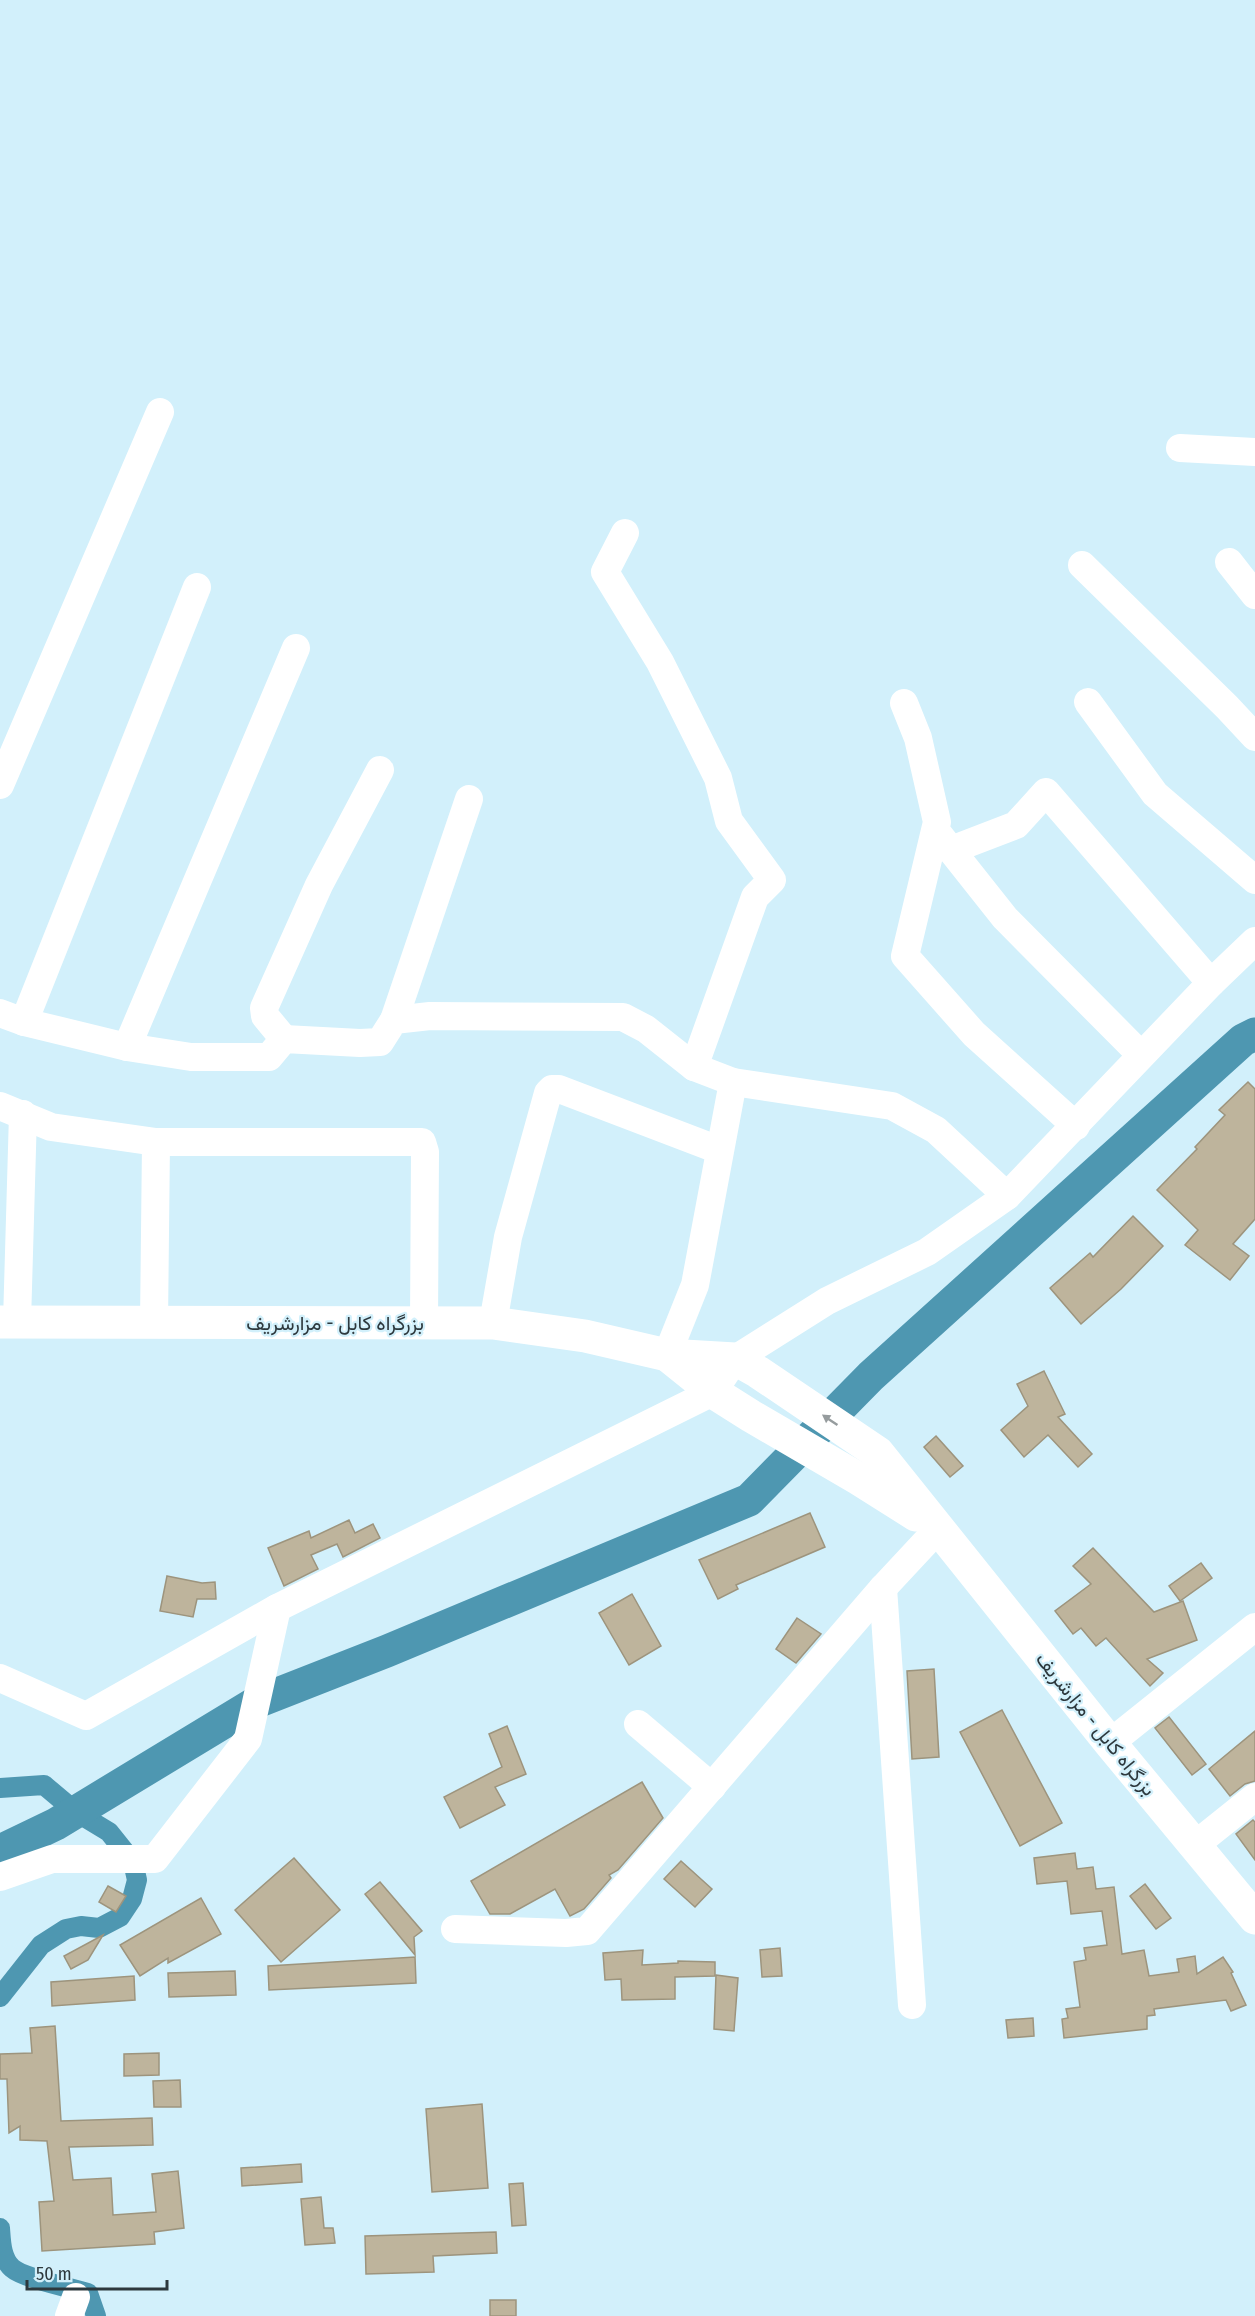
<svg xmlns="http://www.w3.org/2000/svg" width="1255" height="2316" font-family="'Fira Sans Condensed',Vazirmatn,sans-serif">
<style>
.lines{fill:none;stroke-linecap:round;stroke-linejoin:round}
.canal{stroke:#4e97b1;stroke-width:20}
.river{stroke:#4e97b1;stroke-width:33}
.building{fill:#beb49c;stroke:#9d947d;stroke-width:1.5}
.minor{stroke:#fff;stroke-width:28}
.highway{stroke:#fff;stroke-width:33}
.oneway{fill:#969c9e}
.labels{text-anchor:middle;dominant-baseline:central;stroke-width:4.5;stroke-linejoin:round;paint-order:stroke}
.street-label{font-size:20px;fill:#2d383d;stroke:#d2f0fb}
</style>
<rect width="100%" height="100%" fill="#d2f0fb"/>
<g class="lines">
<g class="canal">
<path d="M 0,1788 L 44,1785 L 76,1812 L 109,1832 L 133,1862 L 137,1880 L 132,1899 L 120,1917 L 99,1928 L 81,1926 L 66,1929 L 41,1945 L 0,1997"/>
<path d="M 0,2228 C 1,2241 1,2258 12,2268 C 23,2278 71,2288 88,2293 L 96,2316"/>
</g>
<path class="river" d="M 0,1851 L 56,1824 L 257,1702 L 387,1651 L 749,1500 L 871,1376 L 1243,1040 L 1255,1034"/>
</g>
<g class="building">
<path d="M 1248,1082 L 1255,1089 L 1255,1219 L 1233,1244 L 1249,1256 L 1230,1280 L 1185,1245 L 1198,1230 L 1157,1190 L 1197,1149 L 1195,1147 L 1225,1115 L 1219,1110 Z"/>
<path d="M 1133,1216 L 1163,1246 L 1121,1289 L 1081,1324 L 1050,1288 L 1090,1253 L 1093,1257 Z"/>
<path d="M 1044,1371 L 1065,1414 L 1058,1417 L 1092,1454 L 1078,1467 L 1048,1435 L 1024,1457 L 1001,1430 L 1028,1406 L 1017,1384 Z"/>
<path d="M 936,1436 L 963,1466 L 950,1477 L 924,1447 Z"/>
<path d="M 810,1513 L 825,1547 L 736,1585 L 738,1589 L 718,1599 L 699,1560 Z"/>
<path d="M 349,1520 L 355,1533 L 373,1524 L 380,1538 L 343,1557 L 337,1544 L 311,1555 L 318,1569 L 284,1586 L 268,1548 L 309,1531 L 311,1538 Z"/>
<path d="M 1093,1548 L 1154,1612 L 1183,1601 L 1197,1640 L 1147,1659 L 1163,1673 L 1150,1686 L 1106,1638 L 1096,1646 L 1081,1628 L 1073,1634 L 1055,1611 L 1091,1584 L 1073,1566 Z"/>
<path d="M 1201,1563 L 1212,1578 L 1180,1601 L 1169,1586 Z"/>
<path d="M 167,1576 L 202,1583 L 215,1582 L 216,1599 L 197,1599 L 193,1617 L 160,1611 Z"/>
<path d="M 632,1594 L 661,1646 L 629,1665 L 599,1613 Z"/>
<path d="M 797,1618 L 821,1634 L 796,1663 L 776,1649 Z"/>
<path d="M 934,1669 L 939,1757 L 912,1759 L 907,1671 Z"/>
<path d="M 1002,1710 L 1062,1823 L 1020,1846 L 960,1732 Z"/>
<path d="M 1169,1717 L 1206,1764 L 1192,1775 L 1155,1728 Z"/>
<path d="M 507,1726 L 526,1774 L 495,1787 L 505,1805 L 460,1828 L 444,1797 L 502,1767 L 489,1734 Z"/>
<path d="M 1255,1731 L 1255,1781 L 1245,1784 L 1230,1796 L 1209,1769 Z"/>
<path d="M 642,1782 L 663,1818 L 618,1870 L 609,1875 L 611,1878 L 584,1909 L 570,1916 L 555,1889 L 510,1914 L 490,1914 L 471,1881 Z"/>
<path d="M 1253,1820 L 1255,1822 L 1255,1860 L 1236,1834 Z"/>
<path d="M 1075,1853 L 1077,1869 L 1093,1867 L 1096,1889 L 1114,1887 L 1122,1954 L 1144,1950 L 1149,1976 L 1179,1972 L 1177,1959 L 1195,1956 L 1197,1974 L 1223,1957 L 1233,1972 L 1231,1973 L 1246,2005 L 1231,2011 L 1226,2000 L 1154,2009 L 1155,2015 L 1147,2016 L 1147,2029 L 1064,2038 L 1062,2019 L 1068,2018 L 1066,2009 L 1080,2007 L 1074,1962 L 1086,1960 L 1084,1948 L 1107,1945 L 1102,1911 L 1071,1914 L 1067,1881 L 1037,1884 L 1034,1858 Z"/>
<path d="M 294,1858 L 340,1910 L 281,1962 L 235,1910 Z"/>
<path d="M 681,1861 L 712,1889 L 695,1907 L 664,1879 Z"/>
<path d="M 380,1882 L 422,1931 L 414,1937 L 415,1955 L 365,1894 Z"/>
<path d="M 1145,1884 L 1171,1918 L 1156,1929 L 1130,1896 Z"/>
<path d="M 108,1886 L 126,1896 L 116,1912 L 99,1902 Z"/>
<path d="M 201,1898 L 221,1934 L 168,1963 L 168,1958 L 140,1976 L 120,1945 Z"/>
<path d="M 103,1935 L 88,1960 L 71,1969 L 64,1956 Z"/>
<path d="M 780,1948 L 782,1976 L 762,1977 L 760,1950 Z"/>
<path d="M 643,1950 L 642,1965 L 678,1963 L 678,1961 L 715,1962 L 715,1976 L 675,1977 L 675,1999 L 622,2000 L 621,1979 L 605,1980 L 603,1953 Z"/>
<path d="M 415,1957 L 416,1983 L 269,1990 L 268,1966 Z"/>
<path d="M 235,1971 L 236,1995 L 169,1997 L 168,1973 Z"/>
<path d="M 716,1975 L 738,1978 L 734,2031 L 714,2029 Z"/>
<path d="M 134,1976 L 135,2000 L 52,2006 L 51,1982 Z"/>
<path d="M 1033,2018 L 1034,2036 L 1008,2038 L 1006,2020 Z"/>
<path d="M 55,2026 L 61,2121 L 152,2118 L 153,2145 L 69,2147 L 73,2180 L 111,2178 L 113,2215 L 156,2212 L 152,2174 L 178,2171 L 184,2228 L 154,2232 L 155,2244 L 42,2251 L 39,2202 L 54,2201 L 47,2141 L 20,2140 L 20,2126 L 9,2133 L 7,2079 L 0,2079 L 0,2054 L 32,2053 L 30,2028 Z"/>
<path d="M 159,2053 L 159,2075 L 124,2076 L 124,2054 Z"/>
<path d="M 180,2080 L 181,2107 L 154,2107 L 153,2081 Z"/>
<path d="M 482,2104 L 488,2188 L 432,2192 L 426,2109 Z"/>
<path d="M 301,2164 L 302,2182 L 242,2186 L 241,2168 Z"/>
<path d="M 523,2183 L 526,2225 L 512,2226 L 509,2184 Z"/>
<path d="M 321,2197 L 324,2228 L 333,2228 L 335,2243 L 305,2245 L 301,2199 Z"/>
<path d="M 496,2232 L 497,2253 L 433,2256 L 434,2272 L 366,2274 L 365,2236 Z"/>
<rect x="490" y="2300" width="26" height="16"/>
</g>
<g class="lines">
<g class="minor">
<path d="M 1180,448 L 1255,452"/>
<path d="M 625,533 L 605,572 L 660,662 L 718,778 L 729,821 L 772,880 L 755,897 L 694,1067"/>
<path d="M 1229,562 L 1255,595"/>
<path d="M 1082,565 L 1227,707 L 1255,737"/>
<path d="M 1088,702 L 1155,794 L 1255,880"/>
<path d="M 904,703 L 918,738 L 937,822 L 905,956 L 974,1034 L 1076,1126"/>
<path d="M 0,785 L 160,412"/>
<path d="M 940,836 L 1005,918 L 1141,1055"/>
<path d="M 951,850 L 1016,825 L 1046,792 L 1211,983"/>
<path d="M 0,1013 L 24,1022 L 127,1047 L 191,1057 L 269,1057 L 284,1039 L 360,1043 L 380,1042 L 394,1020 L 430,1016 L 623,1017 L 646,1029 L 694,1067 L 733,1082 L 892,1106 L 936,1130 L 1007,1196"/>
<path d="M 394,1020 L 469,799"/>
<path d="M 24,1022 L 197,587"/>
<path d="M 284,1039 L 265,1016 L 264,1008 L 319,885 L 380,770"/>
<path d="M 127,1047 L 296,648"/>
<path d="M 0,1106 L 51,1127 L 156,1142 L 422,1142 L 425,1152 L 424,1323"/>
<path d="M 17,1322 L 23,1114"/>
<path d="M 154,1323 L 156,1142"/>
<path d="M 493,1323 L 508,1237 L 548,1093 L 552,1089 L 559,1089 L 719,1150"/>
<path d="M 667,1355 L 695,1285 L 733,1082"/>
<path d="M 883,1588 L 912,2005"/>
<path d="M 0,1678 L 86,1716 L 277,1608 L 713,1392 L 735,1359 L 827,1301 L 927,1252 L 1007,1196 L 1211,983 L 1255,941"/>
<path d="M 638,1724 L 712,1787"/>
<path d="M 1110,1743 L 1255,1627"/>
<path d="M 1195,1845 L 1255,1797"/>
<path d="M 0,1877 L 52,1859 L 155,1859 L 248,1739 L 277,1608"/>
<path d="M 455,1929 L 566,1933 L 587,1931 L 883,1588 L 938,1529"/>
<path d="M 69,2316 L 76,2297"/>
</g>
<g class="highway">
<path d="M 0,1322 L 493,1323 L 585,1336 L 667,1355 L 735,1359 L 758,1372 L 878,1453 L 1110,1743 L 1255,1918"/>
<path d="M 667,1355 L 713,1392 L 751,1416 L 859,1479 L 916,1515"/>
</g>
</g>
<defs><path id="oneway-solid" d="M-6-.8H1V-3.2L6.5 0L1 3.2V.8H-6Z" transform="scale(1.5)"/></defs>
<use class="oneway" href="#oneway-solid" transform="translate(830 1420) rotate(-146)"/>
<g class="labels">
<g class="street-label">
<text x="335" y="1323">بزرگراه کابل - مزارشریف</text>
<text transform="translate(1096 1724) rotate(51)">بزرگراه کابل - مزارشریف</text>
</g>
</g>
<path d="M27 2280v9h140v-9" fill="none" stroke="#2d383d" stroke-width="3"/>
<text x="36" y="2280" font-size="18" fill="#2d383d" stroke="#d2f0fb" stroke-width="4.5" paint-order="stroke">50 m</text>
</svg>
